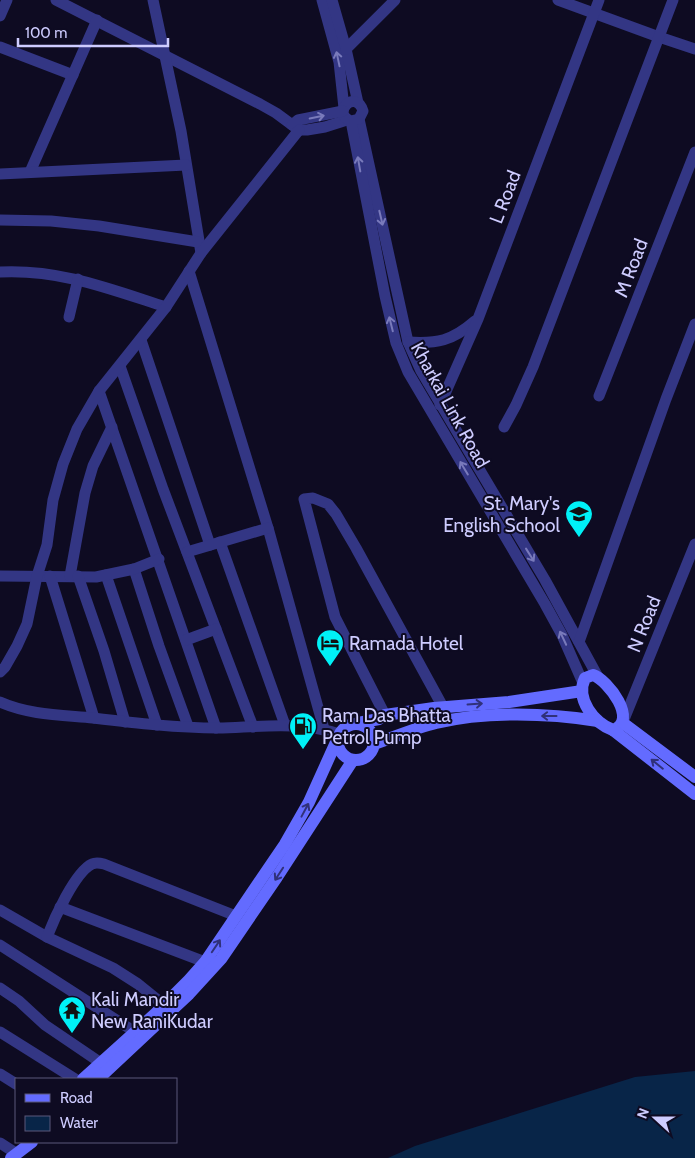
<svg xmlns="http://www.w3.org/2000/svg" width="695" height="1158" font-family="Cabin,sans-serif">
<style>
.water{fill:#082548}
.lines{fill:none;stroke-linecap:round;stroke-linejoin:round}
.street{stroke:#333684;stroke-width:11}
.secondary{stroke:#636bff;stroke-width:12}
.oneway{stroke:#797abb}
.oneway2{stroke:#30317a}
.labels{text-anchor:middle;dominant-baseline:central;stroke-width:4;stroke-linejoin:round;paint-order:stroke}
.street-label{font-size:19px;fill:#ceccff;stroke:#0e0b22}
.poi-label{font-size:19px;fill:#ceccff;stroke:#0e0b22;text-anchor:start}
</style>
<rect width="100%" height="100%" fill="#0e0b22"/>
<path class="water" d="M 695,1071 L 695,1158 L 388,1158 L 415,1146 L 635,1077 Z"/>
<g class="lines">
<g class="street">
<path d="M 56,0 L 260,104 L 276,113 L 299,130 L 307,130 L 325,127 L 347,120"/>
<path d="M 153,0 L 181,131 L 201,253"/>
<path d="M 322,0 L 339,62 L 344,108"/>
<path d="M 332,0 L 346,49 L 358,103"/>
<path d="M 558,0 L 659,37 L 695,49"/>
<path d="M 0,16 L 7,0"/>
<path d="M 0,47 L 73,75"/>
<path d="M 346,49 L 395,0"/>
<path d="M 359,119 L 408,342 L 421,371 L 545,580 L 598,677"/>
<path d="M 351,121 L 359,119 L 363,111 C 356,88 330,113 351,121 L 385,296 L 396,343 L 408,372 L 545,604 L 562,635 L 583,683"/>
<path d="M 292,125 L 298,120 L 343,111"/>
<path d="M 30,172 L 97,20"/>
<path d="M 0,174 L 186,165"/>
<path d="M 0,220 L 51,221 L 99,226 L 198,242"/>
<path d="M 189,271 L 268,528 L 324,729"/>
<path d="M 0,272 C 60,269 110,289 166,307"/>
<path d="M 69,317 L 78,279"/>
<path d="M 141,340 L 210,545"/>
<path d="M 408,342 C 437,344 452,341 475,321"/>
<path d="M 120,366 L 163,489 L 253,727"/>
<path d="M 99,391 L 216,728"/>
<path d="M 599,396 L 695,152"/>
<path d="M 440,405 L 478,319 L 599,0"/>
<path d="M 504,427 L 516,405 L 533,367 L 673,0"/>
<path d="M 220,542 L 285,725"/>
<path d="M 187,552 L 268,528"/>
<path d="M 134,569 L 159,646 L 188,726"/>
<path d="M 106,575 L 157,725"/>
<path d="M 0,576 L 96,577 L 134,569 L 159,559"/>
<path d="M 50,576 L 94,718"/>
<path d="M 70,576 L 85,493 L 93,466 L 112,427"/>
<path d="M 78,576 L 104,651 L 125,722"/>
<path d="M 186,640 L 216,629"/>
<path d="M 579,642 L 666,399 L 695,324"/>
<path d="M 0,672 L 5,667 L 17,646 L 27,624 L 37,576 L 47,545 L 53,500 L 63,464 L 77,429 L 99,391 L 166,307 L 201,253 L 299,130"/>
<path d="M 0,702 C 29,715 62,715 93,718 C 135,723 177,728 218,728 C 259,727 300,721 339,734"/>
<path d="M 385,715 L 335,617 L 304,499 L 313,498 L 328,504 L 336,514 L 356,548 L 443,707"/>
<path d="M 625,717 L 695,544"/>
<path d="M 60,907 L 205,962"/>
<path d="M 0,910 L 47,937 L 113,968 L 138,984 L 164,1005"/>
<path d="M 47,937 C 54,919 75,872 92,864 C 96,862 100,863 104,864 L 236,916"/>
<path d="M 0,945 L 135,1032"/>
<path d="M 0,988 L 19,1001 L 45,1025 L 101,1063"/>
<path d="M 0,1032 L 75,1079"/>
<path d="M 0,1074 L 16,1084"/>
<path d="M 0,1143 L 14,1152"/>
</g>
<g class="secondary">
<path d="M 593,675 C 608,680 639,721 613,730 C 594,723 575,699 585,678 Z"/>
<path d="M 358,723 L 379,719 L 385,715 L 434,708 L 509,702 L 582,691"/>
<path d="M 623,723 L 695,777"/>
<circle cx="356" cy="742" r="18"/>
<path d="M 613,730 L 695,794"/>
<path d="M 374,744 C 395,737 415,728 436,723 C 486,711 548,713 598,721"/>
<path d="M 83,1079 L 155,1014 L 189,980 L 205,962 L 285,844 L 309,802 L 337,740"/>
<path d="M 98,1079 L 189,994 L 221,959 L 277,877 L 353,760"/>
<path d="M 11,1158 L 32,1142"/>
</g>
</g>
<defs><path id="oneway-shaft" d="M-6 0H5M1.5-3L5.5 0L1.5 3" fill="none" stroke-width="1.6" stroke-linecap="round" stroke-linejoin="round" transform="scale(1.25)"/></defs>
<g class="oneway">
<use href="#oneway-shaft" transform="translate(338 59) rotate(-102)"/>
<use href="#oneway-shaft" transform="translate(317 117) rotate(-12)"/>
<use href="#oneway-shaft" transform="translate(359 164) rotate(-100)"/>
<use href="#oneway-shaft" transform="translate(381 218) rotate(77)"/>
<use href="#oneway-shaft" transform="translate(391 324) rotate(-104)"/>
<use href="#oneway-shaft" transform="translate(464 468) rotate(-121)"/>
<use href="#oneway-shaft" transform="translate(530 555) rotate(58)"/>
<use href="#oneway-shaft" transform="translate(563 638) rotate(-115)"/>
</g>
<g class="oneway2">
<use href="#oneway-shaft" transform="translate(475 704) rotate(-4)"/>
<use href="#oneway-shaft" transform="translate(549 716) rotate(-180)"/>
<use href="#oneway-shaft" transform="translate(657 764) rotate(-141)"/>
<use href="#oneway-shaft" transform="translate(305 810) rotate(-62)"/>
<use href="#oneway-shaft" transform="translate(279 874) rotate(123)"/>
<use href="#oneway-shaft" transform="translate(216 946) rotate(-56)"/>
</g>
<defs>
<g id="school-pin" transform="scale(1.4375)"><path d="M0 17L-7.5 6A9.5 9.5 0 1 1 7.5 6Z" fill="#00f1f7" stroke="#0e0b22"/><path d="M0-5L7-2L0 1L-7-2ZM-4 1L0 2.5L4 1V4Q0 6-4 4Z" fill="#111"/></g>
<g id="hotel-pin" transform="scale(1.4375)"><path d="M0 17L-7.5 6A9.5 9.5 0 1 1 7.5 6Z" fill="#00f1f7" stroke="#0e0b22"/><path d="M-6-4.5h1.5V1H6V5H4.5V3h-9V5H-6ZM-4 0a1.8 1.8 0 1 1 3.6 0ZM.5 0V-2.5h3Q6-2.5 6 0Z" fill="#111"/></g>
<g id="fuel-pin" transform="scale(1.4375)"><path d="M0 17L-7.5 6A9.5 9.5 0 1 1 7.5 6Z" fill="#00f1f7" stroke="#0e0b22"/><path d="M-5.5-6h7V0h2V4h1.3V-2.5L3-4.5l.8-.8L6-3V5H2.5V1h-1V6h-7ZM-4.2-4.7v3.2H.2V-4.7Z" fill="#111"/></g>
<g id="temple-pin" transform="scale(1.4375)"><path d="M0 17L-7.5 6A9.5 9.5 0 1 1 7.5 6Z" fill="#00f1f7" stroke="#0e0b22"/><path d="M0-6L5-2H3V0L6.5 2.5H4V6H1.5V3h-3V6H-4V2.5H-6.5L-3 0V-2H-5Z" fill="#111"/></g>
</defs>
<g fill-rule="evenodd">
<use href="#school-pin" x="579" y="514"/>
<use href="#hotel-pin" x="330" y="643"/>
<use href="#fuel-pin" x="303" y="726"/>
<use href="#temple-pin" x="72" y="1010"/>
</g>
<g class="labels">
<g class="street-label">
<text transform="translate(505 197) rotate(-69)">L Road</text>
<text transform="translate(631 268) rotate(-69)">M Road</text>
<text transform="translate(450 405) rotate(61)">Kharkai Link Road</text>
<text transform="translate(644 624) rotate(-68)">N Road</text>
</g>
<g class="poi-label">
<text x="560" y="503" text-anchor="end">St. Mary's<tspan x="560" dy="22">English School</tspan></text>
<text x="349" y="643">Ramada Hotel</text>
<text x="322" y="715">Ram Das Bhatta<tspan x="322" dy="22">Petrol Pump</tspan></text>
<text x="91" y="999">Kali Mandir<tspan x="91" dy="22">New RaniKudar</tspan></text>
</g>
</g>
<rect x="15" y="1078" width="162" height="65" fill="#0e0b22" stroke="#5b587a"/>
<rect x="25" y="1094" width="25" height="8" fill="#636bff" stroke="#5b587a"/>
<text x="60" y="1103" font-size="15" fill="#ceccff">Road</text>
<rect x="25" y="1116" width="25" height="15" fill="#082548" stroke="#5b587a"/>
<text x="60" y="1128" font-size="15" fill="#ceccff">Water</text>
<g transform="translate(655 1118) rotate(291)" stroke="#0e0b22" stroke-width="4" paint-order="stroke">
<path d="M0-4L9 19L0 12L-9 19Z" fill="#ceccff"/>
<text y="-8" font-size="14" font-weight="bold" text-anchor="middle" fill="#ceccff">N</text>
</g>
<path d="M18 38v8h150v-8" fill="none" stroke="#ceccff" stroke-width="2.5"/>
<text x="25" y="38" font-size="15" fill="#ceccff" stroke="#0e0b22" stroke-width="4" paint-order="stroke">100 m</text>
</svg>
